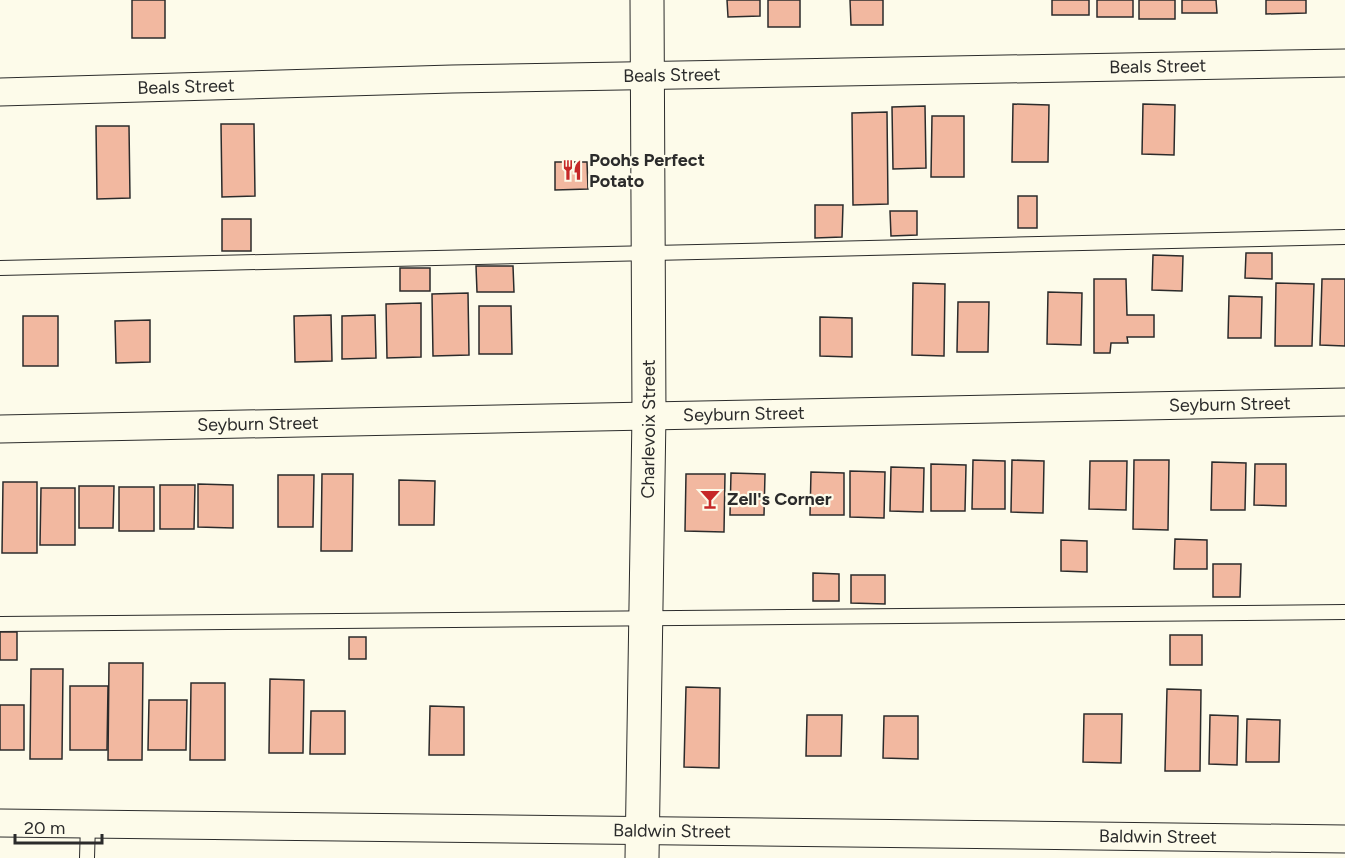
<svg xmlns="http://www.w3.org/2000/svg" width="1345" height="858" font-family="Figtree,sans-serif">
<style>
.building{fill:#f2b8a0;stroke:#2b2b2b;stroke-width:1.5}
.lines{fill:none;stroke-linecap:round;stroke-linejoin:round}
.lane-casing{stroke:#2b2b2b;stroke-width:16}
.street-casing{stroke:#2b2b2b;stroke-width:29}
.secondary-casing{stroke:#2b2b2b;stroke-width:35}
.lane{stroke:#fdfbea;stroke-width:14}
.street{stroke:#fdfbea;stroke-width:27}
.secondary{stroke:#fdfbea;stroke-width:33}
.labels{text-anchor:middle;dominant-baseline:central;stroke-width:4.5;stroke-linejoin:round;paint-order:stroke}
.street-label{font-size:18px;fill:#2b2b2b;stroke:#fdfbea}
.poi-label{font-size:18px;font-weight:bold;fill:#2b2b2b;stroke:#fdfbea;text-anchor:start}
</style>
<rect width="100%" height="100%" fill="#fdfbea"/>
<g class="building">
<rect x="132" y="0" width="33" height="38"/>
<path d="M 727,0 L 760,0 L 760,16 L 728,17 Z"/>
<rect x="768" y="0" width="32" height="27"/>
<path d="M 850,0 L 883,0 L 883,25 L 851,25 Z"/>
<rect x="1052" y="0" width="37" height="15"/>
<rect x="1097" y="0" width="36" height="17"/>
<rect x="1139" y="0" width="36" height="19"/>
<path d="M 1182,0 L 1216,0 L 1217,13 L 1182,13 Z"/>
<path d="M 1266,0 L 1306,0 L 1306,13 L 1266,14 Z"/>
<path d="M 1013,104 L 1049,105 L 1048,162 L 1012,162 Z"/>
<path d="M 1143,104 L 1175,105 L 1174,155 L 1142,154 Z"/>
<path d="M 925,106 L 926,168 L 893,169 L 892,107 Z"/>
<path d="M 887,112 L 888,204 L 853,205 L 852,113 Z"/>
<path d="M 932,116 L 964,116 L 964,177 L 931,177 Z"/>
<path d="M 221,124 L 254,124 L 255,196 L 222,197 Z"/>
<path d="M 96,126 L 129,126 L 130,198 L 97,199 Z"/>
<path d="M 555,162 L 587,162 L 588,189 L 555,190 Z"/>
<rect x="1018" y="196" width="19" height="32"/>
<path d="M 815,205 L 843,205 L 842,237 L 815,238 Z"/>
<path d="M 890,211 L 917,211 L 917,235 L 891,236 Z"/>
<rect x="222" y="219" width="29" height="32"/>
<path d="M 1246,253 L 1272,253 L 1272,279 L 1245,278 Z"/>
<path d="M 1153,255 L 1183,256 L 1182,291 L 1152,290 Z"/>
<path d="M 476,266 L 513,266 L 514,292 L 477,292 Z"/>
<rect x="400" y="268" width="30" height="23"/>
<path d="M 1094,279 L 1126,279 L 1127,315 L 1154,315 L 1154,337 L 1127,337 L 1128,343 L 1111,343 L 1110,353 L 1094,353 Z"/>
<path d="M 1322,279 L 1345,279 L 1345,346 L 1320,345 Z"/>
<path d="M 913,283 L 945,284 L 944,356 L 912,355 Z"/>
<path d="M 1276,283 L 1314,284 L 1312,346 L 1275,346 Z"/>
<path d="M 1048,292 L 1082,293 L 1081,345 L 1047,344 Z"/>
<path d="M 468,293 L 469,355 L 433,356 L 432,294 Z"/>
<path d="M 1229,296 L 1262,297 L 1261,338 L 1228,338 Z"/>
<path d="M 958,302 L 989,302 L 988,352 L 957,352 Z"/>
<path d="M 421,303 L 421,357 L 387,358 L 386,304 Z"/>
<path d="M 479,306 L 511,306 L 512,354 L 479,354 Z"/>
<path d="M 331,315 L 332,361 L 295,362 L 294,316 Z"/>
<path d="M 375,315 L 376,358 L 342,359 L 342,316 Z"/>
<rect x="23" y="316" width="35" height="50"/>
<path d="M 820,317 L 852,318 L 852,357 L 820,356 Z"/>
<path d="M 150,320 L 150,362 L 116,363 L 115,321 Z"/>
<path d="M 973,460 L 1005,461 L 1005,509 L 972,509 Z"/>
<path d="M 1012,460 L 1044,461 L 1043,513 L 1011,512 Z"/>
<path d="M 1134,460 L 1169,460 L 1168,530 L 1133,529 Z"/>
<path d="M 1090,461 L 1127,461 L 1126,510 L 1089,509 Z"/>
<path d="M 1212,462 L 1246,463 L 1245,510 L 1211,510 Z"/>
<path d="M 931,464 L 966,465 L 965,511 L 931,511 Z"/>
<path d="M 1255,464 L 1286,464 L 1286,506 L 1254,505 Z"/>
<path d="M 891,467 L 924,468 L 923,512 L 890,511 Z"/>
<path d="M 850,471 L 885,472 L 884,518 L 850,517 Z"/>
<path d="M 811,472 L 844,473 L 844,515 L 810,515 Z"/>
<path d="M 731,473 L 765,474 L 764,515 L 730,515 Z"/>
<path d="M 322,474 L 353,474 L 352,551 L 321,551 Z"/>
<path d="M 686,474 L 725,474 L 724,532 L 685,531 Z"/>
<path d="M 278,475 L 314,475 L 313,527 L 278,527 Z"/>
<path d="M 399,480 L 435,481 L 434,525 L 399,525 Z"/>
<path d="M 3,482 L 37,482 L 37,553 L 2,553 Z"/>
<path d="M 198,484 L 233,485 L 233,528 L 198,527 Z"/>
<path d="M 160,485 L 195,485 L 194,529 L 160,529 Z"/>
<path d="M 79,486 L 114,486 L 113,528 L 79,528 Z"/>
<rect x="119" y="487" width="35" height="44"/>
<path d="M 41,488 L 75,488 L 75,545 L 40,545 Z"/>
<path d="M 1175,539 L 1207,540 L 1207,569 L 1174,569 Z"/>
<path d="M 1061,540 L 1087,541 L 1087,572 L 1061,571 Z"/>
<path d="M 1213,564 L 1241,564 L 1240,597 L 1213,597 Z"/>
<path d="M 813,573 L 839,574 L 839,601 L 813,601 Z"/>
<path d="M 851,575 L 885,575 L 885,604 L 851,603 Z"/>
<rect x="0" y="632" width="17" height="28"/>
<rect x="1170" y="635" width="32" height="30"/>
<rect x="349" y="637" width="17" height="22"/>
<path d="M 109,663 L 143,663 L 142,760 L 108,760 Z"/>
<path d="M 31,669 L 63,669 L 62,759 L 30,759 Z"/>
<path d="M 270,679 L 304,680 L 303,753 L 269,753 Z"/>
<path d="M 191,683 L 225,683 L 225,760 L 190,760 Z"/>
<path d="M 70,686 L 108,686 L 107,750 L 70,750 Z"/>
<path d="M 686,687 L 720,688 L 719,768 L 684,767 Z"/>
<path d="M 1167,689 L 1201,690 L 1200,771 L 1165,771 Z"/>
<path d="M 149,700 L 187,700 L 186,750 L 148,750 Z"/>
<rect x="0" y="705" width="24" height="45"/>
<path d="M 430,706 L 464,707 L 464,755 L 429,755 Z"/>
<path d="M 311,711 L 345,711 L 345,754 L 310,754 Z"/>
<path d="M 1084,714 L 1122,714 L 1121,763 L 1083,762 Z"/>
<path d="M 807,715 L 842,715 L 841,756 L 806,756 Z"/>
<path d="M 1210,715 L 1238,716 L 1237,765 L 1209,764 Z"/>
<path d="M 884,716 L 918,716 L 918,759 L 883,758 Z"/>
<path d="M 1247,719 L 1280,720 L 1279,762 L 1246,762 Z"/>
</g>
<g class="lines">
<g class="lane-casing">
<g id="lane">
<path d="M 0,268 L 1345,237"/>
<path d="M 0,624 L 1345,612"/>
<path d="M 87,858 L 88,824"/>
</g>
</g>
<g class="street-casing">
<g id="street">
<path id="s1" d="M 0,92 L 452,79 L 1345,63"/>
<path id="s2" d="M 0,429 L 1345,402"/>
<path id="s3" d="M 0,823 L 1345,839"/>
</g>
</g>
<g class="secondary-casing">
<g id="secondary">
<path id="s4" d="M 642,858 L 649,415 L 647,0"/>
</g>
</g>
<use href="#lane" class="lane"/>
<use href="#street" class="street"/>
<use href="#secondary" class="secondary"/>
</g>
<defs>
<g id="restaurant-bare" transform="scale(1.62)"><path d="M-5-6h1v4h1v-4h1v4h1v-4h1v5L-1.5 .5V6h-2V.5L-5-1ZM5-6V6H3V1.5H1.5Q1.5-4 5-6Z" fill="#c62828" stroke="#fdfbea" stroke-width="2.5" paint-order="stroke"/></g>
<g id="bar-bare" transform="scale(1.62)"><path d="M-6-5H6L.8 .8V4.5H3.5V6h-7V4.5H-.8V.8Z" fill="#c62828" stroke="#fdfbea" stroke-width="2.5" paint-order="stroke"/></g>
</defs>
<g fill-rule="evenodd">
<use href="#restaurant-bare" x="572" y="170"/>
<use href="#bar-bare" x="710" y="499"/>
</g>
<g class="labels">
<g class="street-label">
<text stroke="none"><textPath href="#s1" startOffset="1158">Beals Street</textPath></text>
<text stroke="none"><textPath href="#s1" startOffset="672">Beals Street</textPath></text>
<text stroke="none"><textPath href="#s1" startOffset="186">Beals Street</textPath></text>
<text stroke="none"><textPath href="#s2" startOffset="1230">Seyburn Street</textPath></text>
<text stroke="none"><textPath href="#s2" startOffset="744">Seyburn Street</textPath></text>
<text stroke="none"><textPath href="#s2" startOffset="258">Seyburn Street</textPath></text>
<text stroke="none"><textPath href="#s4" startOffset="429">Charlevoix Street</textPath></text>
<text stroke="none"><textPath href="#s3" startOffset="672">Baldwin Street</textPath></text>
<text stroke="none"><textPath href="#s3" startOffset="1158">Baldwin Street</textPath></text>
</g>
<g class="poi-label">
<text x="589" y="160">Poohs Perfect<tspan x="589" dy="21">Potato</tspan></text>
<text x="727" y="499">Zell's Corner</text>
</g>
</g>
<path d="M15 834v9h87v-9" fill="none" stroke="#2b2b2b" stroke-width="3"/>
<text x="24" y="834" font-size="18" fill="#2b2b2b" stroke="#fdfbea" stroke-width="4.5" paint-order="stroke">20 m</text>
</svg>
